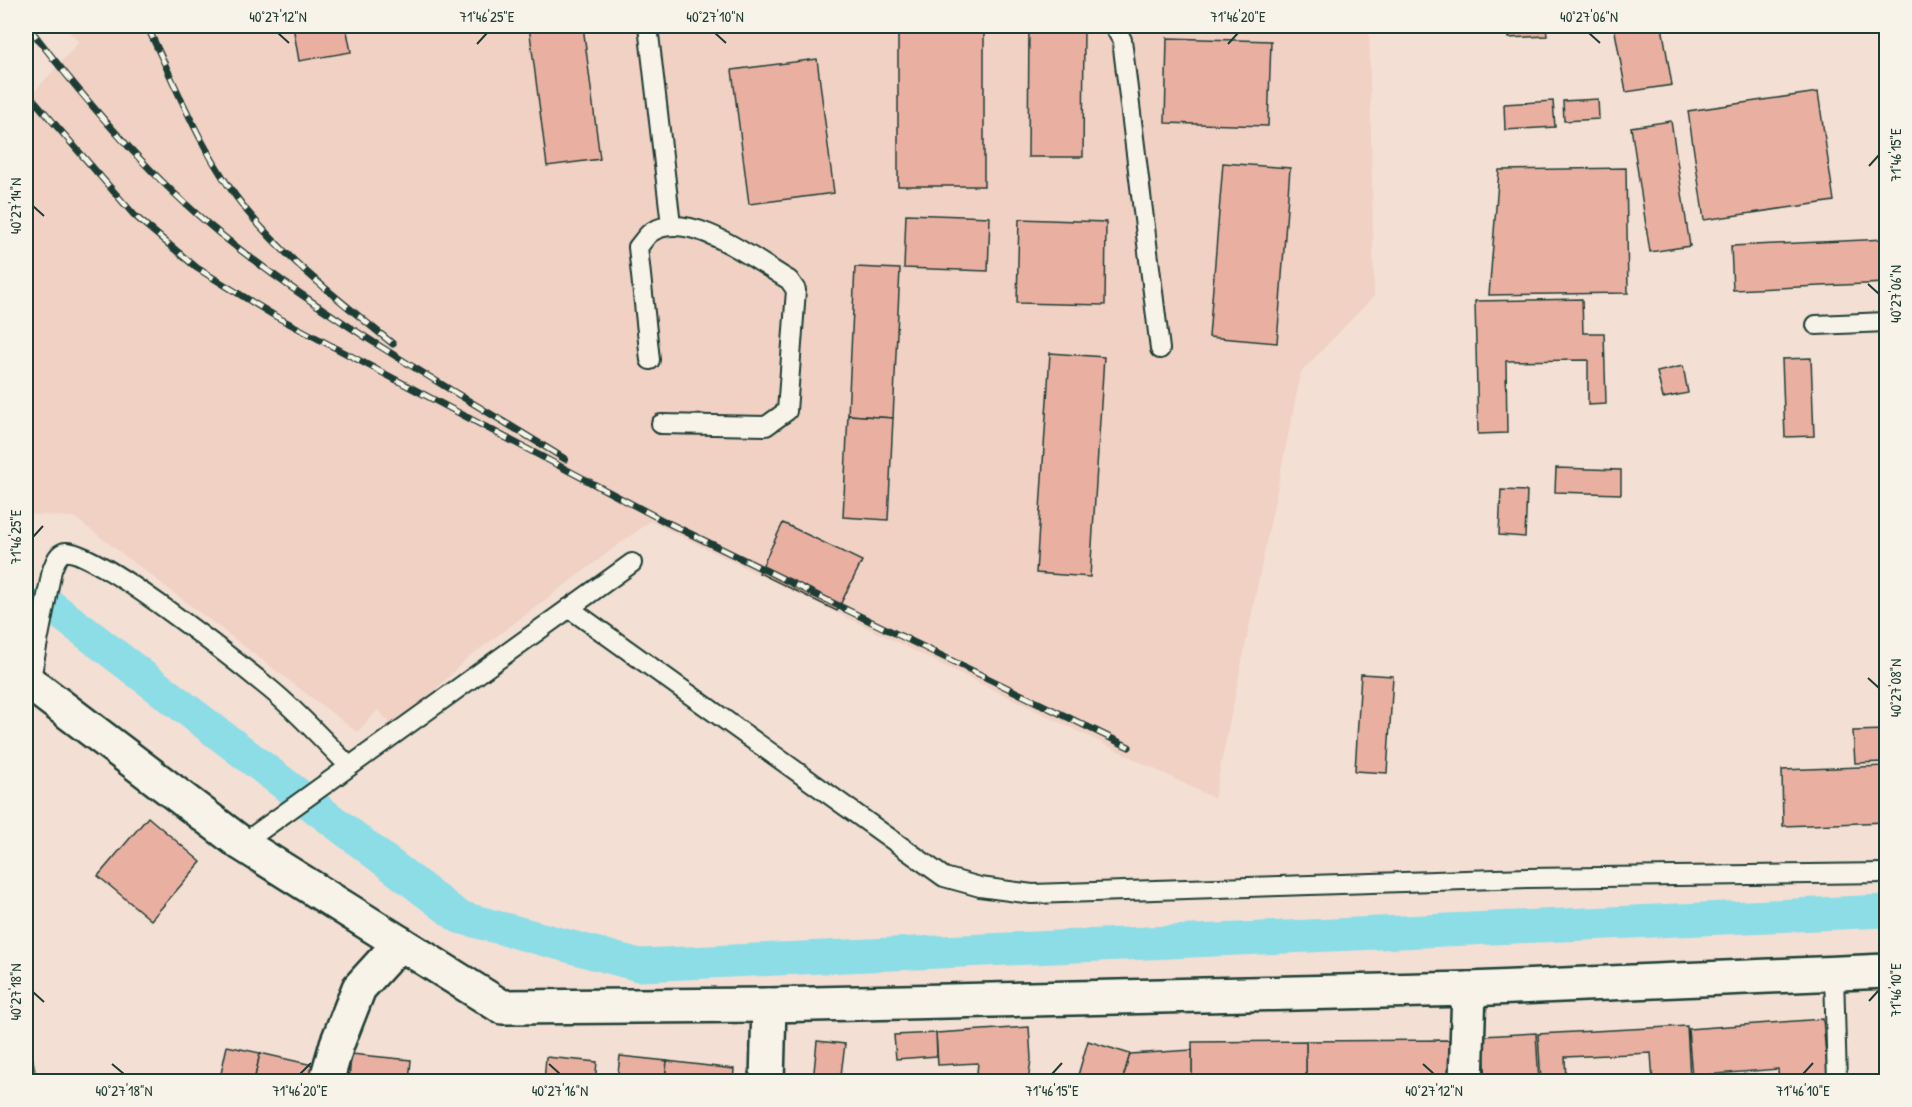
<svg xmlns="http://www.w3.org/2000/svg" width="1912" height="1107" font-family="'Patrick Hand',sans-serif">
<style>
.built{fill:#f0d1c4}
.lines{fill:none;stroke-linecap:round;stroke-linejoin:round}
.canal{stroke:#8ddde7;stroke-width:33}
.building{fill:#e9b0a2;stroke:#1f3d34;stroke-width:1.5}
.lane-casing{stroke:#1f3d34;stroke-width:22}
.street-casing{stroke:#1f3d34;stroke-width:38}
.lane{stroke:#f7f3e8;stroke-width:18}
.street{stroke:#f7f3e8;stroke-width:33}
.rail-casing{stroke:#1f3d34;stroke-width:7}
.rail{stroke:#f7f3e8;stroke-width:4.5;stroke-dasharray:14;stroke-linecap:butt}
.ticks{fill:none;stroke:#1f3d34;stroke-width:2}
.neatline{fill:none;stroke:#1f3d34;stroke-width:2}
.ticks-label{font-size:15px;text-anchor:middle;fill:#1f3d34}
</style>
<rect width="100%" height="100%" fill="#f3dfd3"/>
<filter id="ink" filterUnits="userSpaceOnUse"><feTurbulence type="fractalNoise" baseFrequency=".0167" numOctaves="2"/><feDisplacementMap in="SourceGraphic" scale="12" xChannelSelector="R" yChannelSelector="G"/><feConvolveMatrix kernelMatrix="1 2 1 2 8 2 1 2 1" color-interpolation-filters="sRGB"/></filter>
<g filter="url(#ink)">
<path class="built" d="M 64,26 L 1369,26 L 1374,296 L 1301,372 L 1214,798 L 650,521 L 465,660 L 396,729 L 378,710 L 357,732 L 74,517 L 26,514 L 26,101 L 79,42 Z"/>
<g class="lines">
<path class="canal" d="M 26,607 L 51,606 L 459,917 L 639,965 L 1886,911"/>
</g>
<g class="building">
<path d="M 293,26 L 346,26 L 351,52 L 299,61 Z"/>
<path d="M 529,26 L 583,26 L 600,159 L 547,166 Z"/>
<rect x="898" y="26" width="86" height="160"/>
<path d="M 1029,26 L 1084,26 L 1083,157 L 1028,157 Z"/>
<path d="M 1508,26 L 1546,26 L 1547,36 L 1509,38 Z"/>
<path d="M 1614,26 L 1662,26 L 1672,85 L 1626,92 Z"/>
<path d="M 1167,38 L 1271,41 L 1268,126 L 1165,123 Z"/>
<path d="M 817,59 L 834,193 L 749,204 L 732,70 Z"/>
<path d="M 1818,92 L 1834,201 L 1704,220 L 1688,111 Z"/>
<path d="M 1598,99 L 1599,119 L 1564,121 L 1563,101 Z"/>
<path d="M 1553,101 L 1555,127 L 1505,130 L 1504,104 Z"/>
<path d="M 1671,121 L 1690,246 L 1650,252 L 1631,127 Z"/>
<path d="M 1223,163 L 1290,168 L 1277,343 L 1209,337 Z"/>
<path d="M 1626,168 L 1628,293 L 1489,295 L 1499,170 Z"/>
<path d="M 906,214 L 990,217 L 988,271 L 904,268 Z"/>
<path d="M 1019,219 L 1106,222 L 1105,305 L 1017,303 Z"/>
<path d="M 1886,239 L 1886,283 L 1733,290 L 1731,246 Z"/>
<path d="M 855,267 L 900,269 L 893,418 L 848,415 Z"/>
<path d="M 1582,299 L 1583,333 L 1604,333 L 1606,404 L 1588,405 L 1588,360 L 1506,361 L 1507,433 L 1478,434 L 1475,301 Z"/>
<path d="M 1050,353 L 1104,357 L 1090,577 L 1036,573 Z"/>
<path d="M 1811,358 L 1814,436 L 1785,437 L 1782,359 Z"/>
<path d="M 1683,366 L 1688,393 L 1663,398 L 1657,372 Z"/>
<path d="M 848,415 L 893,418 L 888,520 L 843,517 Z"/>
<path d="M 1556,468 L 1621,470 L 1621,494 L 1555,492 Z"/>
<path d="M 1501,490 L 1527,491 L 1525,537 L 1499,535 Z"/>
<path d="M 783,523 L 862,561 L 837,611 L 759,573 Z"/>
<path d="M 1361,674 L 1393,676 L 1387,773 L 1355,771 Z"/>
<path d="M 1886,730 L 1886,762 L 1855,763 L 1853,731 Z"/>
<path d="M 1886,766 L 1886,822 L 1783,826 L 1782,770 Z"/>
<path d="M 148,817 L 201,862 L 151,920 L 98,876 Z"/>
<path d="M 1823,1019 L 1828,1082 L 1779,1082 L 1778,1069 L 1692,1076 L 1688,1029 Z"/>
<path d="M 1687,1026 L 1690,1078 L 1710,1077 L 1710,1082 L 1653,1082 L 1651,1053 L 1565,1057 L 1566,1082 L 1541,1082 L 1538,1034 Z"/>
<path d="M 1029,1027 L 1031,1059 L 1028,1082 L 976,1082 L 978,1063 L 938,1065 L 936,1033 Z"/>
<path d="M 936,1033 L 937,1056 L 896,1059 L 894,1035 Z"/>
<path d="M 1536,1033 L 1539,1082 L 1486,1082 L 1483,1036 Z"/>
<path d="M 1449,1040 L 1449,1082 L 1417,1082 L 1417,1077 L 1367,1077 L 1367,1082 L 1306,1082 L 1306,1041 Z"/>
<path d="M 817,1041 L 845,1044 L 840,1082 L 813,1082 Z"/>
<path d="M 1088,1041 L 1130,1054 L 1122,1082 L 1076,1082 Z"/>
<path d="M 1306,1041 L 1306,1082 L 1192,1082 L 1192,1042 Z"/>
<path d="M 227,1046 L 260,1053 L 254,1082 L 220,1078 Z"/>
<path d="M 1192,1050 L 1192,1082 L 1122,1082 L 1130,1054 Z"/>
<path d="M 260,1053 L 317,1066 L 313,1082 L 254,1082 Z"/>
<path d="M 351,1054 L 411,1060 L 409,1082 L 349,1082 Z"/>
<path d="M 620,1056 L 667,1061 L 665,1082 L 617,1082 Z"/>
<path d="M 546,1057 L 597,1062 L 595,1082 L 544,1082 Z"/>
<path d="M 667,1061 L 734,1069 L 733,1082 L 665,1082 Z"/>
</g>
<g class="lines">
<g class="lane-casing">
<g id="lane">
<path d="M 648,26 L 671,225"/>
<path d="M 1114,26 L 1122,40 L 1160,349"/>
<path d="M 1816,325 L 1886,322"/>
<path d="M 650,360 L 638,247 C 642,243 646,236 650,233 C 688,207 756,261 789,280 L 796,290 L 787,411 L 766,426 L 661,424"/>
<path d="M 569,608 L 944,877 L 980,887 L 1032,894 L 1528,878 L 1886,873"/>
<path d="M 30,683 L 52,570 C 55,563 57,554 65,552 C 93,547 242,666 270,689 C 298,712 323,740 349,766"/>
<path d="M 242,844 L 632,563"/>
<path d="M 1834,974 L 1837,1082"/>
</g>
</g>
<g class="street-casing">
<g id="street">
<path d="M 30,683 L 242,844 L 502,1007 L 769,1005 L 1469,989 L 1886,971"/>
<path d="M 326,1082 L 337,1044 L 359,988 L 400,943"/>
<path d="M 767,1082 L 769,1005"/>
<path d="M 1466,1082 L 1469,989"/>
</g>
</g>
<use href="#lane" class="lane"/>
<use href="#street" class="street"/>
<g class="rail-casing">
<g id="rail">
<path d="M 28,26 C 83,98 148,175 219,233 C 325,319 448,387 565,459"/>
<path d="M 147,26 C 177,88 203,157 247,211 C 290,263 342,302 393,344"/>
<path d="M 26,91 L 135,216 L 197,268 L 275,316 L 664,521 L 1129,747"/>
<path d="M 26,1037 L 34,1082"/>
</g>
</g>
<use href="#rail" class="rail"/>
</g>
</g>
<path class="ticks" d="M 278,33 L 289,43M 715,33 L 726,43M 1589,33 L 1600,43M 477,44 L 487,33M 1228,44 L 1238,33M 1869,166 L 1879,155M 33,206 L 44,216M 1868,284 L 1879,294M 33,537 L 43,526M 1868,678 L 1879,688M 33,992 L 44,1002M 1869,1001 L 1879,990M 112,1064 L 124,1074M 549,1064 L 560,1074M 1423,1064 L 1434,1074M 300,1074 L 311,1063M 1052,1074 L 1062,1063M 1803,1074 L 1813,1063"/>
<rect width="1912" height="1107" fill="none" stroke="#f7f3e8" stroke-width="66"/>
<rect x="33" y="33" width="1846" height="1041" class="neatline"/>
<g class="ticks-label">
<text x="278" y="22">40°27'12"N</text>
<text x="487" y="22">71°46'25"E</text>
<text x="715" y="22">40°27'10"N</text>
<text x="1238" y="22">71°46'20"E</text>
<text x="1589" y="22">40°27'06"N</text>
<text transform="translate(1896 155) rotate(-90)" y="5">71°46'15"E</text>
<text transform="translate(16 206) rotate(-90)" y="5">40°27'14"N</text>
<text transform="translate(1896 294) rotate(-90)" y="5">40°27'06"N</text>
<text transform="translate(16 537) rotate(-90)" y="5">71°46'25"E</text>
<text transform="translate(1896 688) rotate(-90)" y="5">40°27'08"N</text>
<text transform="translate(1896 990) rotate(-90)" y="5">71°46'10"E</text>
<text transform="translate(16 992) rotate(-90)" y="5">40°27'18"N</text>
<text x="124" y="1096">40°27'18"N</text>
<text x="300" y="1096">71°46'20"E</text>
<text x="560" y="1096">40°27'16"N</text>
<text x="1052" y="1096">71°46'15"E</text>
<text x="1434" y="1096">40°27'12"N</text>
<text x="1803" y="1096">71°46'10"E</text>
</g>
</svg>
